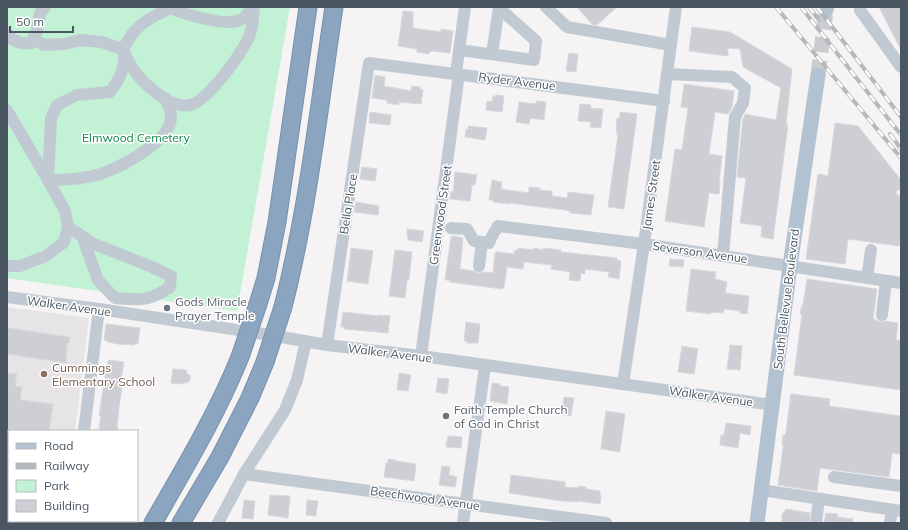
<svg xmlns="http://www.w3.org/2000/svg" width="908" height="530" font-family="Mulish,sans-serif">
<style>
.education{fill:#e6e4e5}
.green{fill:#c3f1d5}
.building{fill:#cdcfd5;stroke:#d7d9de}
.lines{fill:none;stroke-linecap:round;stroke-linejoin:round}
.major-tunnel{stroke:#caccce;stroke-width:15;stroke-dasharray:15 8;stroke-linecap:butt}
.highway-casing{stroke:#7690ad;stroke-width:19}
.minor{stroke:#c1cad2;stroke-width:12}
.major{stroke:#b3c2d1;stroke-width:15}
.highway{stroke:#8ba5c1;stroke-width:17}
.rail-casing{stroke:#b5b8bd;stroke-width:4}
.rail{stroke:#fff;stroke-width:2.5;stroke-dasharray:8;stroke-linecap:butt}
.highway-bridge-casing{stroke:#7690ad;stroke-width:19;stroke-linecap:butt}
.highway-bridge{stroke:#8ba5c1;stroke-width:17}
.worship-dot{fill:#6b7280;stroke:#fff;stroke-width:1.5}
.education-dot{fill:#8d6e63;stroke:#fff;stroke-width:1.5}
.labels{text-anchor:middle;dominant-baseline:central;stroke-width:3;stroke-linejoin:round;paint-order:stroke}
.street-label{font-size:12px;fill:#4a5661;stroke:#fff}
.park-label{font-size:12px;fill:#17864f;stroke:#fff}
.worship-label{font-size:12px;fill:#5b616d;stroke:#fff;text-anchor:start}
.education-label{font-size:12px;fill:#785e54;stroke:#fff;text-anchor:start}
</style>
<rect width="100%" height="100%" fill="#f5f3f3"/>
<path class="education" d="M 7,307 L 89,318 L 75,431 L 9,431 L 9,461 L 7,460 Z"/>
<path class="green" d="M 7,7 L 290,7 L 237,311 L 7,278 Z"/>
<g class="building">
<path d="M 577,7 L 617,7 L 597,25 L 592,24 Z"/>
<path d="M 879,7 L 901,7 L 901,50 L 883,15 Z"/>
<path d="M 403,11 L 413,12 L 413,28 L 441,32 L 441,29 L 453,31 L 450,53 L 431,51 L 429,54 L 417,52 L 417,49 L 398,46 Z"/>
<path d="M 692,27 L 730,32 L 792,69 L 786,125 L 788,125 L 773,239 L 761,237 L 762,226 L 740,223 L 746,178 L 737,177 L 743,118 L 744,119 L 745,114 L 776,120 L 781,88 L 743,67 L 740,49 L 728,48 L 728,56 L 689,51 Z"/>
<path d="M 569,53 L 578,54 L 576,72 L 566,71 Z"/>
<path d="M 375,75 L 385,77 L 384,86 L 411,91 L 412,86 L 420,87 L 420,89 L 423,90 L 421,104 L 399,102 L 399,105 L 387,103 L 387,100 L 372,98 Z"/>
<path d="M 684,84 L 734,91 L 732,107 L 728,114 L 715,112 L 709,154 L 722,156 L 719,182 L 720,182 L 719,194 L 709,193 L 704,227 L 665,221 L 675,149 L 682,150 L 688,108 L 681,107 Z"/>
<path d="M 496,95 L 504,96 L 502,112 L 486,110 L 487,101 L 492,102 L 493,96 L 496,96 Z"/>
<path d="M 536,101 L 546,102 L 544,120 L 530,118 L 529,124 L 516,122 L 519,102 L 536,104 Z"/>
<path d="M 580,104 L 591,105 L 590,108 L 603,109 L 601,128 L 590,127 L 591,122 L 578,121 Z"/>
<path d="M 370,112 L 391,115 L 390,125 L 369,123 Z"/>
<path d="M 620,112 L 637,114 L 624,209 L 608,207 L 618,135 L 617,135 L 617,131 L 616,130 L 617,118 L 619,119 Z"/>
<path d="M 835,123 L 858,126 L 901,180 L 901,189 L 895,192 L 901,197 L 901,238 L 899,246 L 848,239 L 845,264 L 806,259 L 818,174 L 828,176 Z"/>
<path d="M 468,126 L 487,128 L 485,140 L 465,137 L 466,129 L 468,130 Z"/>
<path d="M 362,167 L 377,169 L 375,181 L 360,179 Z"/>
<path d="M 455,172 L 477,175 L 475,185 L 472,185 L 470,201 L 450,199 L 451,192 L 453,192 Z"/>
<path d="M 492,180 L 502,182 L 501,189 L 529,193 L 529,187 L 540,188 L 539,190 L 552,191 L 552,196 L 567,198 L 568,192 L 594,195 L 591,215 L 570,213 L 570,211 L 565,210 L 510,203 L 510,204 L 493,202 L 493,200 L 489,200 Z"/>
<path d="M 356,202 L 379,206 L 378,215 L 354,212 Z"/>
<path d="M 407,229 L 424,231 L 422,242 L 408,240 L 408,237 L 407,236 Z"/>
<path d="M 453,236 L 463,238 L 460,269 L 474,271 L 478,273 L 483,272 L 493,273 L 495,253 L 497,252 L 514,254 L 515,250 L 518,250 L 518,248 L 533,250 L 534,248 L 543,250 L 543,248 L 561,250 L 561,252 L 617,258 L 617,260 L 621,261 L 619,279 L 608,277 L 609,272 L 585,269 L 585,274 L 581,273 L 580,281 L 569,280 L 570,272 L 551,269 L 552,265 L 524,262 L 523,269 L 507,267 L 504,287 L 502,289 L 450,282 L 450,280 L 445,280 L 451,237 Z"/>
<path d="M 351,248 L 373,251 L 368,284 L 347,281 Z"/>
<path d="M 395,250 L 412,252 L 409,280 L 407,280 L 405,298 L 389,296 Z"/>
<path d="M 670,259 L 684,260 L 683,267 L 669,266 Z"/>
<path d="M 691,269 L 716,272 L 715,279 L 727,282 L 725,293 L 749,296 L 747,314 L 740,313 L 740,311 L 724,309 L 723,313 L 711,312 L 711,314 L 686,311 Z"/>
<path d="M 807,279 L 877,289 L 873,319 L 881,322 L 886,321 L 898,323 L 896,340 L 901,341 L 901,390 L 794,375 L 802,314 L 800,314 L 802,305 L 803,305 Z"/>
<path d="M 343,312 L 378,316 L 379,315 L 390,316 L 388,333 L 344,329 L 344,327 L 341,327 Z"/>
<path d="M 466,322 L 480,324 L 478,343 L 467,343 L 467,341 L 464,341 Z"/>
<path d="M 106,324 L 140,328 L 138,344 L 134,344 L 134,345 L 118,344 L 108,342 L 108,341 L 104,340 Z"/>
<path d="M 7,328 L 70,337 L 69,343 L 67,343 L 66,363 L 7,354 Z"/>
<path d="M 730,345 L 742,346 L 740,370 L 727,369 Z"/>
<path d="M 682,346 L 698,349 L 694,374 L 678,372 Z"/>
<path d="M 109,360 L 124,362 L 121,380 L 123,381 L 119,407 L 117,431 L 101,431 L 101,429 L 99,429 L 101,416 L 99,416 L 104,382 L 108,361 Z"/>
<path d="M 173,369 L 187,370 L 186,373 L 190,375 L 190,381 L 188,381 L 188,383 L 185,382 L 184,384 L 171,383 Z"/>
<path d="M 7,373 L 17,374 L 15,386 L 22,387 L 20,400 L 53,404 L 49,431 L 7,431 Z"/>
<path d="M 399,373 L 411,375 L 408,391 L 397,390 Z"/>
<path d="M 438,378 L 449,379 L 447,394 L 436,392 Z"/>
<path d="M 492,383 L 500,384 L 500,386 L 509,387 L 507,404 L 490,401 Z"/>
<path d="M 791,394 L 830,399 L 829,406 L 901,416 L 901,454 L 892,453 L 889,477 L 820,468 L 817,491 L 778,485 L 783,448 L 783,445 L 782,445 L 783,435 L 785,435 L 786,432 Z"/>
<path d="M 564,397 L 574,398 L 571,416 L 561,415 Z"/>
<path d="M 606,411 L 625,414 L 620,452 L 601,449 Z"/>
<path d="M 726,423 L 751,426 L 750,435 L 740,433 L 738,448 L 720,445 L 721,435 L 724,435 Z"/>
<path d="M 448,436 L 462,437 L 461,448 L 446,447 Z"/>
<path d="M 388,459 L 396,460 L 396,461 L 416,464 L 414,481 L 384,477 L 386,463 L 388,463 Z"/>
<path d="M 442,466 L 450,467 L 449,475 L 457,477 L 455,487 L 439,485 Z"/>
<path d="M 511,475 L 565,482 L 565,487 L 577,488 L 579,486 L 586,487 L 586,489 L 600,491 L 600,495 L 601,496 L 600,504 L 578,501 L 578,502 L 562,501 L 509,493 Z"/>
<path d="M 270,495 L 290,496 L 288,518 L 268,515 Z"/>
<path d="M 244,500 L 255,501 L 253,519 L 242,518 Z"/>
<path d="M 307,500 L 318,501 L 316,516 L 306,515 Z"/>
<path d="M 786,509 L 810,513 L 809,523 L 782,523 L 782,515 Z"/>
<path d="M 826,513 L 838,514 L 837,517 L 853,519 L 852,523 L 824,523 Z"/>
</g>
<g class="lines">
<path class="major-tunnel" d="M 818,75 L 826,10"/>
<g class="highway-casing">
<g id="highway">
<path d="M 258,304 L 266,278 L 277,222 L 308,7"/>
<path d="M 283,307 C 308,209 319,107 334,7"/>
<path d="M 153,523 C 184,469 216,416 240,357"/>
<path d="M 181,523 L 220,457 L 250,398 L 265,362"/>
</g>
</g>
<g class="minor">
<path d="M 168,7 C 184,14 227,28 242,19 C 246,17 250,10 253,7"/>
<path d="M 546,7 L 567,27 L 671,45"/>
<path d="M 860,7 L 860,10 L 901,67"/>
<path d="M 170,8 C 154,16 138,23 129,39 C 127,42 124,46 124,50 C 124,52 126,56 127,58 C 135,77 167,109 190,105 C 208,101 241,54 249,37 C 253,28 253,16 254,7"/>
<path d="M 7,33 C 12,42 21,44 31,43 L 37,31 L 40,13 L 45,7"/>
<path d="M 33,39 L 44,45 L 65,44 L 80,40 L 102,42 L 124,50 C 125,69 121,77 110,92 L 77,95 L 57,105 L 51,119 L 48,180 C 66,180 84,179 101,174 C 122,166 173,141 171,115 C 171,110 167,103 165,98"/>
<path d="M 459,50 L 534,60 L 536,41 L 499,8"/>
<path d="M 492,54 L 499,7"/>
<path d="M 456,73 L 465,7"/>
<path d="M 667,74 L 732,77 L 745,88 L 743,103 L 735,117 L 723,256"/>
<path d="M 7,110 L 48,180 L 65,211 L 68,227 L 64,242 L 46,256 L 20,266 L 7,266"/>
<path d="M 68,227 L 94,244 L 152,267 L 171,276 L 170,287 C 148,302 140,300 115,298 L 98,280 L 82,236"/>
<path d="M 451,228 L 467,229 L 474,241 L 482,242"/>
<path d="M 479,266 L 482,242 L 489,243 L 491,238 L 498,226 L 644,244 L 901,283"/>
<path d="M 867,278 L 871,250"/>
<path d="M 7,297 L 99,309 L 264,334 L 327,345 L 421,356 L 773,405"/>
<path d="M 882,315 L 886,281"/>
<path d="M 327,345 L 369,63 L 664,101"/>
<path d="M 421,356 L 459,74"/>
<path d="M 623,384 L 644,244 L 676,7"/>
<path d="M 84,431 L 99,309"/>
<path d="M 244,474 L 606,523"/>
<path d="M 834,477 L 901,486"/>
<path d="M 761,490 L 901,511"/>
<path d="M 73,523 L 73,521"/>
<path d="M 218,523 L 244,474 L 285,410 L 297,380 L 306,341"/>
<path d="M 463,523 L 485,366"/>
<path d="M 816,523 L 819,499"/>
<path d="M 890,523 L 892,510"/>
</g>
<g class="major">
<path d="M 826,10 L 827,7"/>
<path d="M 757,523 L 790,266 L 818,75"/>
</g>
<use href="#highway" class="highway"/>
<g class="rail-casing">
<g id="rail">
<path d="M 776,7 L 901,158"/>
<path d="M 801,7 L 901,135"/>
<path d="M 809,7 L 819,20"/>
<path d="M 817,7 L 901,117"/>
<path d="M 890,134 L 901,149"/>
</g>
</g>
<use href="#rail" class="rail"/>
<g class="highway-bridge-casing">
<g id="highway-bridge">
<path d="M 240,357 L 258,304"/>
<path d="M 265,362 L 283,307"/>
</g>
</g>
<use href="#highway-bridge" class="highway-bridge"/>
</g>
<g class="worship-dot">
<circle cx="167" cy="308" r="4"/>
<circle cx="446" cy="416" r="4"/>
</g>
<circle class="education-dot" cx="44" cy="374" r="4"/>
<g class="labels">
<g class="street-label">
<text transform="translate(517 81) rotate(7)">Ryder Avenue</text>
<text transform="translate(651 195) rotate(-82)">James Street</text>
<text transform="translate(348 204) rotate(-81)">Bella Place</text>
<text transform="translate(440 215) rotate(-82)">Greenwood Street</text>
<text transform="translate(700 252) rotate(8)">Severson Avenue</text>
<text transform="translate(786 299) rotate(-83)">South Bellevue Boulevard</text>
<text transform="translate(69 306) rotate(8)">Walker Avenue</text>
<text transform="translate(390 353) rotate(7)">Walker Avenue</text>
<text transform="translate(711 396) rotate(8)">Walker Avenue</text>
<text transform="translate(425 498) rotate(8)">Beechwood Avenue</text>
</g>
<g class="park-label">
<text x="136" y="137">Elmwood Cemetery</text>
</g>
<g class="worship-label">
<text x="175" y="301">Gods Miracle<tspan x="175" dy="14">Prayer Temple</tspan></text>
<text x="454" y="409">Faith Temple Church<tspan x="454" dy="14">of God in Christ</tspan></text>
</g>
<g class="education-label">
<text x="52" y="367">Cummings<tspan x="52" dy="14">Elementary School</tspan></text>
</g>
</g>
<rect width="908" height="530" fill="none" stroke="#4a5661" stroke-width="16"/>
<rect x="8" y="430" width="130" height="92" fill="#ffffff" stroke="#b7bbc0"/>
<rect x="16" y="443" width="20" height="6" fill="#b3c2d1" stroke="#b7bbc0"/>
<text x="44" y="450" font-size="12" fill="#4a5661">Road</text>
<rect x="16" y="463" width="20" height="6" fill="#b5b8bd" stroke="#b7bbc0"/>
<text x="44" y="470" font-size="12" fill="#4a5661">Railway</text>
<rect x="16" y="480" width="20" height="12" fill="#c3f1d5" stroke="#b7bbc0"/>
<text x="44" y="490" font-size="12" fill="#4a5661">Park</text>
<rect x="16" y="500" width="20" height="12" fill="#cdcfd5" stroke="#b7bbc0"/>
<text x="44" y="510" font-size="12" fill="#4a5661">Building</text>
<path d="M10 26v6h63v-6" fill="none" stroke="#4a5661" stroke-width="2"/>
<text x="16" y="26" font-size="12" fill="#4a5661" stroke="#ffffff" stroke-width="3" paint-order="stroke">50 m</text>
</svg>
